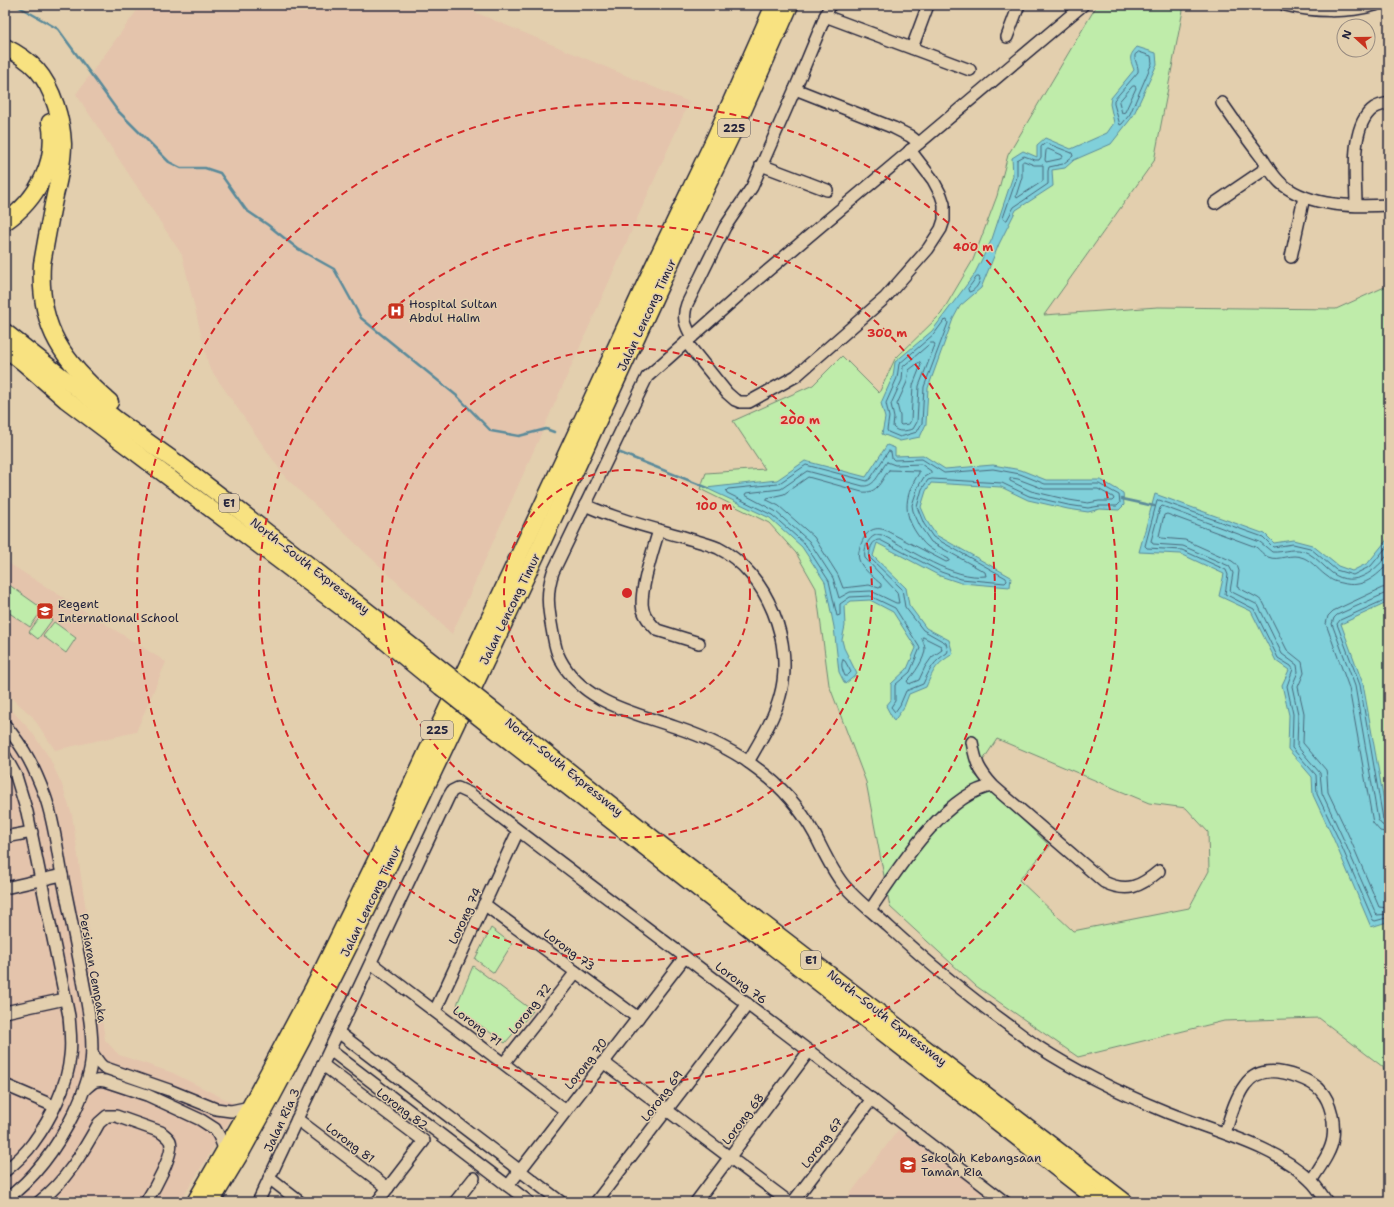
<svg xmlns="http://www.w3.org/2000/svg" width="1394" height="1207" font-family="'Shantell Sans',sans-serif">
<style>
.built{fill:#e4c4ac}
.green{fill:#bfecaa;stroke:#708772;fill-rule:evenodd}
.water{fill:#80d0da;stroke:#5a8a9a}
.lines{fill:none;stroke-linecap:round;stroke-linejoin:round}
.shore{stroke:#48687b;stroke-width:1}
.stream{stroke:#5a8a9a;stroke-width:2.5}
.minor-casing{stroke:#22223b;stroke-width:14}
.highway-casing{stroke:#22223b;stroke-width:19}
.minor{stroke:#e3cfae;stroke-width:11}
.highway{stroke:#f8e281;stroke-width:16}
.highway-bridge-casing{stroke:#22223b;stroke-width:19;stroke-linecap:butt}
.highway-bridge{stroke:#f8e281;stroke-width:16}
.ring{fill:none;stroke:#d62828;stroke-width:2;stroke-dasharray:7 5}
.labels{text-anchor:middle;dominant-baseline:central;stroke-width:3;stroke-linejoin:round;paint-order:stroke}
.shield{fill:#e3cfae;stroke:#5c565e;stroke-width:1}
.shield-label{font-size:11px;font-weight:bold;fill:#22223b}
.poi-label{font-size:12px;fill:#22223b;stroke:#e3cfae;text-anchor:start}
.street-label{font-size:12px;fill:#22223b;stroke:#e3cfae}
.centre{fill:#d62828;stroke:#e3cfae;stroke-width:2}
.ring-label{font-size:12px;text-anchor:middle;font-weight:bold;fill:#d62828;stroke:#e3cfae;stroke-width:3;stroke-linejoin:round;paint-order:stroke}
</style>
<rect width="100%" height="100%" fill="#e3cfae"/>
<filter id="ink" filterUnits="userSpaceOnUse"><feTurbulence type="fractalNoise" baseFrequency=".025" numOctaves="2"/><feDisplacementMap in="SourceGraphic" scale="8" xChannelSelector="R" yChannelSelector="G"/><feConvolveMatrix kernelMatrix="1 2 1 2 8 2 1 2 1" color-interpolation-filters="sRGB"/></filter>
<g filter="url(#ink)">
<g class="built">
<path d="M 141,5 L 458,5 L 689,102 L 452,634 L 285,477 L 209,367 L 182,255 L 76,94 Z"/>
<path d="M 5,561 L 166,662 L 136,732 L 55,750 L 32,716 L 5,692 Z"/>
<path d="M 5,703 L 31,731 L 49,757 L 62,785 L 72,815 L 105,1040 L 119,1055 L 173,1073 L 239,1106 L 180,1202 L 5,1202 Z"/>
<path d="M 898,1130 L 992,1199 L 990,1202 L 844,1202 Z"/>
</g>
<g class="green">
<path d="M 1097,5 L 1184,5 L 1154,161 L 1044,315 L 1158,307 L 1336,309 L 1389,285 L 1389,1101 L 1383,1067 L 1319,1018 L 1224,1021 L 1078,1057 L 976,986 L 890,907 L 866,782 L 829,685 L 816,588 L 796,553 L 769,523 L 700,489 L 706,473 L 765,469 L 733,421 L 813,385 L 842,356 L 879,393 L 895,359 L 941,314 L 973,260 L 997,196 L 1008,155 ZM 997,739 L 1149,803 L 1186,808 L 1208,832 L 1209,871 L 1189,908 L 1073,931 L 1019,880 L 1050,846 L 974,774 Z"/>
<path d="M 5,582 L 43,609 L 30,627 L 5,610 Z"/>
<path d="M 43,613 L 52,620 L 38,639 L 29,632 Z"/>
<path d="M 54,622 L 76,638 L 66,653 L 43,636 Z"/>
<path d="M 491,928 L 512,944 L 494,973 L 475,959 Z"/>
<path d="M 473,966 L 533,1011 L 505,1043 L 457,1009 L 458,1002 Z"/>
</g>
<g class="water">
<path d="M 1137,47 L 1156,53 L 1157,64 L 1133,116 L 1111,144 L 1074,160 L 1065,168 L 1052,170 L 1053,186 L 1016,210 L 999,244 L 981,288 L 960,306 L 953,319 L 928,388 L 926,424 L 920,437 L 900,441 L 882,434 L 885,418 L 881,403 L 893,376 L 895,362 L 932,331 L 974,275 L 992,239 L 1013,176 L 1012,158 L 1023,151 L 1037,157 L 1037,145 L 1045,138 L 1071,149 L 1107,133 L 1114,123 L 1110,104 L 1111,98 L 1134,70 C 1130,59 1128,57 1137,47 Z"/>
<path d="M 887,445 L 895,448 L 895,456 L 923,455 L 945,469 L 993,465 L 1021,470 L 1046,480 L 1101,480 L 1123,493 L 1124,505 L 1119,510 L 1100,509 L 1088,512 L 1068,509 L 1028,500 L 1001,487 L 931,483 L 926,491 L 921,507 L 928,523 L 936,535 L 1011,577 L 1010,587 L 961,583 L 940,576 L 877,543 L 873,556 L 906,588 L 909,605 L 926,628 L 949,640 L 953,654 C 936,664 934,669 926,687 L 909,694 L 904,707 L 894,721 L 886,706 L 891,700 L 891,684 L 907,669 L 916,648 L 893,612 L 870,600 L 851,601 L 844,606 L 845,626 L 842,640 L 844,648 L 857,674 L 845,684 L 839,672 L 834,627 L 825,582 L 802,547 L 770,518 L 706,488 L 777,480 L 805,461 L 866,477 Z"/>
<path d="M 1155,494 L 1265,534 L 1274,543 L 1293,540 L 1312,545 L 1338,566 L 1352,571 L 1368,563 L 1389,537 L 1389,602 L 1341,624 L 1363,684 L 1389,829 L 1389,927 L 1387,922 L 1371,927 L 1334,840 L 1313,795 L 1312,777 L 1288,749 L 1289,715 L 1282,685 L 1289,670 L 1276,661 L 1251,611 L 1219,596 L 1224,574 L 1181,554 L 1139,552 Z"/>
</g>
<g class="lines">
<g class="shore">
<path d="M 1139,52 L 1151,56 L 1152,63 L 1130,114 L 1122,124 L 1120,125 L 1114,104 L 1114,100 L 1138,72 C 1139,66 1134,61 1135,55 Z"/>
<path d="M 1133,86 L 1135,86 L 1136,88 L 1125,112 L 1122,113 L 1119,102 Z"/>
<path d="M 1046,143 L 1072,153 L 1073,156 L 1063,164 L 1049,167 L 1048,171 L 1048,184 L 1014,207 L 1007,220 L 1004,220 L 1003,218 L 1017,177 L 1017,160 L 1024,156 L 1035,160 L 1039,160 L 1041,157 L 1041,147 Z"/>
<path d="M 1048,149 L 1062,155 L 1063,157 L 1060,159 L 1046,162 L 1045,160 L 1046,151 Z"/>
<path d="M 1024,161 L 1034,165 L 1043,165 L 1043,181 L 1017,198 L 1016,196 L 1022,177 L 1022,163 Z"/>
<path d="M 977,277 L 979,277 L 980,279 C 979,284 975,291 969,292 L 968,289 Z"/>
<path d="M 944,321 L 947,320 L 948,323 L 924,387 L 922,423 L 917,432 L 900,437 L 888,432 L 887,430 L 889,417 L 886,403 L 897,378 L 899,364 L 934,334 Z"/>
<path d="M 931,343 L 934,343 L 935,345 L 919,386 L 917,422 L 913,429 C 905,431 898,433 893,427 L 894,418 L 891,404 L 902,380 L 903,367 Z"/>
<path d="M 920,362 L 921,365 L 913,385 L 911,420 L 909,424 L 901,425 L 900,424 L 900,416 L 897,404 L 907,382 L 909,370 L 918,363 Z"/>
<path d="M 889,451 L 891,452 L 892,458 L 894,460 L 922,459 L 944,473 L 993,469 L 1020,474 L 1045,484 L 1099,484 L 1119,495 L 1120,503 L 1117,506 L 1100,506 L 1088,508 L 1068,505 L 1029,496 L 1002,483 L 932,479 L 928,480 L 922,489 L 917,507 L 924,524 L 933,537 L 1006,578 L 1007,581 L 1005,583 L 961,579 L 941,572 L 880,540 C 872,539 868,552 870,558 L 902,589 L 905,607 L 923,630 L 946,643 L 948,651 L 947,653 C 933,662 930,669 923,684 L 906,691 L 900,705 L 895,712 L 891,707 L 895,701 L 895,685 L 910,672 L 920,648 L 895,608 L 870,596 L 850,597 L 840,604 L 840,615 L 837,616 L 829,581 L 805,544 L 772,515 L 727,493 L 726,491 L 728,489 L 778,484 L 806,465 L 867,481 L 870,479 Z"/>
<path d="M 887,462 L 895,465 L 921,464 L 931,471 L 931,473 L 924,477 L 918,487 L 912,505 L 913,511 L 920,526 L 931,542 L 985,572 L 986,576 C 953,580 911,550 882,535 C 870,532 863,548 865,558 L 897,592 L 899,603 L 896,603 L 871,591 L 850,592 L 839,598 L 833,578 L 809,541 L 775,511 L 745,495 L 746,493 L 781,489 L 807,471 L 863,486 C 876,487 880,470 887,462 Z"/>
<path d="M 889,470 L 919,471 L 919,473 C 905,495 902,512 917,534 C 920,538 923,543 927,546 C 933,551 941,555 949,559 L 949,561 L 946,562 L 885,530 C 871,525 864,535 860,547 C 859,552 857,556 860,562 C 864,570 874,578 881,584 L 881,587 L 879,588 L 869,585 L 843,588 L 838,575 L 814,537 L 779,506 L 767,500 L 767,498 L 784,494 L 808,477 L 862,492 C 878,494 881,480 889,470 Z"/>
<path d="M 1012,478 L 1018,479 L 1044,489 L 1098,489 L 1113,497 L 1114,499 L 1112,501 L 1099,501 L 1088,503 L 1069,500 L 1031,491 L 1010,481 L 1010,479 Z"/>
<path d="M 1389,544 L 1371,566 L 1353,575 L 1336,570 L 1310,548 L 1293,544 L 1273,547 L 1263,537 L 1159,500 L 1157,501 L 1145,546 L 1147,548 L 1182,550 L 1226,570 L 1228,575 L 1225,594 L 1254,609 L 1278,658 L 1291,666 L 1293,669 L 1287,686 L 1293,714 L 1292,748 L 1316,775 L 1317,794 L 1338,838 L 1373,920 L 1375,921 L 1386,918 L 1389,919"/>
<path d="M 1389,553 C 1376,571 1354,589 1332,573 C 1324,567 1317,558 1308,553 C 1295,546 1284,553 1272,552 L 1260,542 L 1162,506 L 1160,508 L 1151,541 L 1153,544 L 1183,546 L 1229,566 L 1233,573 L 1230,591 L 1258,605 L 1282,654 L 1297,665 L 1298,672 L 1292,686 L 1298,714 L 1297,746 L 1320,773 L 1322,793 L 1342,836 L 1376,914 L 1377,915 L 1389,914"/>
<path d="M 1389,563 C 1376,577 1362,589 1342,583 C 1337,582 1332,581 1328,577 C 1320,572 1313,562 1304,558 C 1290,552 1279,562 1268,557 C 1263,555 1260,550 1256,547 L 1167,514 L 1164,515 L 1159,536 L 1161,538 L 1185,540 L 1232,561 L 1237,565 L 1239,571 L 1237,587 L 1258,598 L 1263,602 L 1287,650 L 1302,662 L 1304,673 L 1298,687 L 1304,713 L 1303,743 L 1326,770 L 1327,776 L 1328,792 L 1348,834 L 1379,907 L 1389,908"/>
<path d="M 1389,587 L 1382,588 L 1333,611 L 1328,616 L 1326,624 L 1349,688 L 1373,823 L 1380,831 L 1389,833"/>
<path d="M 1389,593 L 1384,594 L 1337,615 L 1334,618 L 1332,624 L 1355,686 L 1378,820 L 1382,825 L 1389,827"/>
<path d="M 1389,598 L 1340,620 L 1337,624 L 1360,685 L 1383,819 L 1385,822 L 1389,822"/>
<path d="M 923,637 L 941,646 L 942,650 L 932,657 L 925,667 L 919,680 L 909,684 L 907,681 C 914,675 925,658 925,649 C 925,645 923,642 922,639 Z"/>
<path d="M 843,660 L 845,661 L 851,672 L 847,676 L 845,676 C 843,671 840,665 843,660 Z"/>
</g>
<g class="stream">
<path d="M 16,5 L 58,29 L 117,110 L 169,162 L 181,168 L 205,168 L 220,173 L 246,210 L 268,225 L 298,249 L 334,269 L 361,318 L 457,396 L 491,431 L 519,436 L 546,429 L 554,432"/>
<path d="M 618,452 L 708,488"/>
<path d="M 1122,499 L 1154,506"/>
</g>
<g class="minor-casing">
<g id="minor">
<path d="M 1083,5 L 746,289 L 647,377 L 553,572 C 546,593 548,607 552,629 C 554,639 555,650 560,659 C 583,703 633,712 675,727 C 705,737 734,750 759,770 C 782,787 800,808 814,833 C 823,850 831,869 843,884 C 856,900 874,913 889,927 C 925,960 963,992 1003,1021 C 1014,1029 1025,1038 1037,1046 C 1077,1072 1120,1093 1164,1111 C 1211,1131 1274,1144 1311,1181 C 1317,1187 1322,1195 1327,1202"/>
<path d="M 1285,5 C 1313,12 1347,13 1375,5"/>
<path d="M 825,16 L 970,70"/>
<path d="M 1007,37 L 1019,5"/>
<path d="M 912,48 L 928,5"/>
<path d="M 795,89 L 894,128 L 910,136 L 919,143"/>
<path d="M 1222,103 C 1235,122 1248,140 1262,158 C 1268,167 1274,178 1283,185 C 1311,207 1355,207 1389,205"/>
<path d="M 761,165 L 827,190"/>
<path d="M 1215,203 L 1268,167"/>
<path d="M 1356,205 C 1356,179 1349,125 1374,108 C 1379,105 1384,104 1389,103"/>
<path d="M 1291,257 L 1304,197"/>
<path d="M 692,337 C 685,325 682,317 687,304 L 725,227 L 752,187 L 795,89 L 830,5"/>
<path d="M 686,342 L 727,393 L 735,400 L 740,402 L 749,402 L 796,376 L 885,298 L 928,249 L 941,229 L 944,220 L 944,204 L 941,195 L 933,180 L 910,150"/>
<path d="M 585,505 C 616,519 648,527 680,536 C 692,540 706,543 718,548 C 767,572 795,644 780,696 C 774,719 760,741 748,762"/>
<path d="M 659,530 C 654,547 638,594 643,610 C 645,617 652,625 657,630 L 699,643"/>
<path d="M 5,725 C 25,749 34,767 45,796 C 54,821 57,849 62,875 C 70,914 78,952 85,991 C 89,1014 94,1038 91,1063 C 89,1080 82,1096 75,1111 C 58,1146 37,1177 5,1200"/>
<path d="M 972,742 C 976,763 978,769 993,786 L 1104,882 C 1127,893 1140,887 1159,871"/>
<path d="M 5,756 L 16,776 L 27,812 L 69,1016 C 70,1030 72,1043 70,1056 C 68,1085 50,1120 33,1143 C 26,1153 15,1163 5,1171"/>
<path d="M 5,837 L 32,832"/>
<path d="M 5,888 L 62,875"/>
<path d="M 484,904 L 638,1018"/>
<path d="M 870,910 C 896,872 945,792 993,786"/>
<path d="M 371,963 L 566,1111"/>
<path d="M 435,1011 L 518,831"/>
<path d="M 5,1012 L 65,999"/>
<path d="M 338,1032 L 561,1202"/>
<path d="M 330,1050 L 529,1202"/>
<path d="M 92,1053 L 100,1064 L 103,1067 L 169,1090 L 216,1109 L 231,1111 L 250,1107"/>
<path d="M 603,1062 L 789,1202"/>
<path d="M 504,1063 L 576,972"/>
<path d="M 323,1065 L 424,1141 L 377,1202"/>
<path d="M 5,1085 L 54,1106"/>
<path d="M 85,1089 C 92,1083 95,1079 105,1081 L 147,1095 L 201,1120 L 215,1129 L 219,1136 L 225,1151"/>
<path d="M 297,1119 L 388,1188"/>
<path d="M 1225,1133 C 1230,1118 1235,1098 1245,1085 C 1258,1067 1279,1070 1298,1077 C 1306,1080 1316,1084 1321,1091 C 1331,1102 1335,1123 1333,1138 C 1331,1153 1319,1168 1311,1181"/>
<path d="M 269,1178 L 300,1202"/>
<path d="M 508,1186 L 685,957"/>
<path d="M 39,1202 C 66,1181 83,1152 99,1123 L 107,1116 L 116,1116 L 161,1132 C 164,1135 168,1137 170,1141 C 175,1153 153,1191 146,1202"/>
<path d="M 258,1202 L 449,796 L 452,791 L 458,788 L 469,793 L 809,1051 L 1005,1202"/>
<path d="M 455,1202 L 474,1178"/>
<path d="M 596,1202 L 748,1004"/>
<path d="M 696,1202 L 809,1051"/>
<path d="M 793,1202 L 872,1099"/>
</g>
</g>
<g class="highway-casing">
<g id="highway">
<path d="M 5,47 C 17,53 28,60 37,70 C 53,88 62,120 63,144 C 63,161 59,179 55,195 C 50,218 46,241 42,264 C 38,328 64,362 110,402"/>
<path d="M 5,222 C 37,200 58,162 50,122"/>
<path d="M 5,332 L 117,420 L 180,465 L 222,497 L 451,677"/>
<path d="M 5,348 L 25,364 L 66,400 L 369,628 L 441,687"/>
<path d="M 500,716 L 661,845 L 1125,1202"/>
<path d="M 494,729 L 1100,1202"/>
<path d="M 195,1202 L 250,1107 L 317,981 L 380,852 L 586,412 L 652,269 L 714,140 L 774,5"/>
<path d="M 211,1202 L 243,1149 L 268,1104 L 302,1040 L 379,886 L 541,545 L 676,251 L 743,111 L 790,5"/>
</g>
</g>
<use href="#minor" class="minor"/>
<use href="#highway" class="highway"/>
<g class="highway-bridge-casing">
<g id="highway-bridge">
<path d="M 451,677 L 500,716"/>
<path d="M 441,687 L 494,729"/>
</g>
</g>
<use href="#highway-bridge" class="highway-bridge"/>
</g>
</g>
<g class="ring">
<circle cx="627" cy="593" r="123"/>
<circle cx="627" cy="593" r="245"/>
<circle cx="627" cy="593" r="368"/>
<circle cx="627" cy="593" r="490"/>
</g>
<defs>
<g id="hospital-square" transform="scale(0.9)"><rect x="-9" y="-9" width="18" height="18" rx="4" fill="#c8321e" stroke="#e3cfae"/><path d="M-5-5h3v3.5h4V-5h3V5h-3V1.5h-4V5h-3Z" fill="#fff"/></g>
<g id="school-square" transform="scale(0.9)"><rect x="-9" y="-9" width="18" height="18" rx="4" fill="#c8321e" stroke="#e3cfae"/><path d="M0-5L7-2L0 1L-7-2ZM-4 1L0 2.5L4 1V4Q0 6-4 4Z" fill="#fff"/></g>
</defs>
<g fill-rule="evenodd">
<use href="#hospital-square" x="396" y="311"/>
<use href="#school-square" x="45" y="611"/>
<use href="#school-square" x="908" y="1165"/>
</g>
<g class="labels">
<g class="shield">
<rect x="718" y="119" width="32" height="18" rx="3"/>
<rect x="219" y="494" width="20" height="18" rx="3"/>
<rect x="421" y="721" width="32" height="18" rx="3"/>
<rect x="801" y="951" width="20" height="18" rx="3"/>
</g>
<g class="shield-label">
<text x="734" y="128">225</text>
<text x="229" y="503">E1</text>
<text x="437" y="730">225</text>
<text x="811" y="960">E1</text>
</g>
<g class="poi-label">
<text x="409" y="304">Hospital Sultan<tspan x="409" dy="14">Abdul Halim</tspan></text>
<text x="58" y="604">Regent<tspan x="58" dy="14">International School</tspan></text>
<text x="921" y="1158">Sekolah Kebangsaan<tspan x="921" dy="14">Taman Ria</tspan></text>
</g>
<g class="street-label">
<text transform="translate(647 315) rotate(-65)">Jalan Lencong Timur</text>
<text transform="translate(310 566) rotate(38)">North–South Expressway</text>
<text transform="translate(510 609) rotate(-64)">Jalan Lencong Timur</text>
<text transform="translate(564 767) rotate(39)">North–South Expressway</text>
<text transform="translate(371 901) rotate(-64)">Jalan Lencong Timur</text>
<text transform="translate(465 916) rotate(-65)">Lorong 74</text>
<text transform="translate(569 950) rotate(37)">Lorong 73</text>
<text transform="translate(93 968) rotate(80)">Persiaran Cempaka</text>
<text transform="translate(741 983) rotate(37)">Lorong 76</text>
<text transform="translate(530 1009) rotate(-52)">Lorong 72</text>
<text transform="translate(887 1018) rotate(38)">North–South Expressway</text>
<text transform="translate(477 1026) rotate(37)">Lorong 71</text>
<text transform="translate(586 1064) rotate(-52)">Lorong 70</text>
<text transform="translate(662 1096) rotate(-53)">Lorong 69</text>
<text transform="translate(402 1109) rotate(37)">Lorong 82</text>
<text transform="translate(743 1119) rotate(-53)">Lorong 68</text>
<text transform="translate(282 1120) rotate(-65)">Jalan Ria 3</text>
<text transform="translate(350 1143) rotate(37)">Lorong 81</text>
<text transform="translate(822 1143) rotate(-53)">Lorong 67</text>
</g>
</g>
<circle cx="627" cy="593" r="6" class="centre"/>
<g class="ring-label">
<text x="973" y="251">400 m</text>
<text x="887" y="337">300 m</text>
<text x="800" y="424">200 m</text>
<text x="714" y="510">100 m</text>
</g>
<rect width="1394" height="1207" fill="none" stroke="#e3cfae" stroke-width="20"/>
<rect x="10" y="10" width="1374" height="1187" fill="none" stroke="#22223b" stroke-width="1.5" filter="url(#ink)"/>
<g transform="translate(1356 38) rotate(291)"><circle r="19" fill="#e3cfae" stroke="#968a80"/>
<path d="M0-3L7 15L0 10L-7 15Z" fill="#c8321e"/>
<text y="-6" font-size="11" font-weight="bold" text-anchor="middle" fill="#22223b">N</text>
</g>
</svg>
